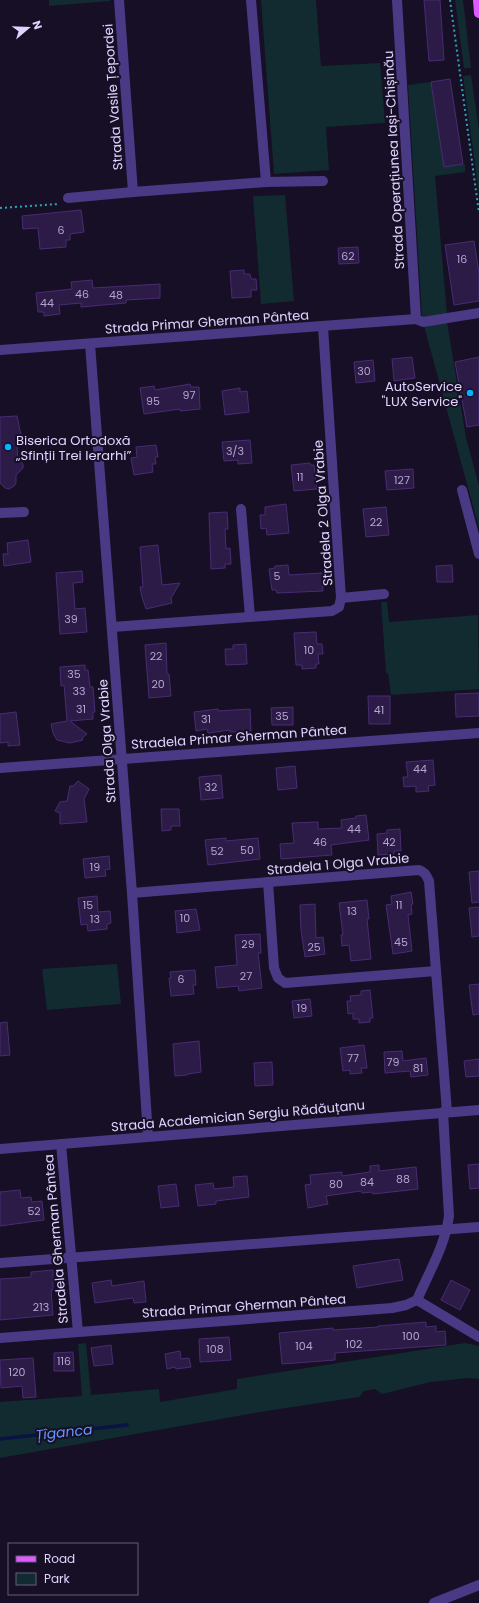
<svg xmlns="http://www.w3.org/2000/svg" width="479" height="1603" font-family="Poppins,sans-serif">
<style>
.green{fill:#112b30}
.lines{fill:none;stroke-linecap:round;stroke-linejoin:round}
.stream{stroke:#091344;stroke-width:3.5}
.building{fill:#2c1a47;stroke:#482c73}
.path{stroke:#2ea6b8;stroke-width:2;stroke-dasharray:2 3;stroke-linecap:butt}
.minor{stroke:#4a3985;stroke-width:10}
.major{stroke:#e15aff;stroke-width:10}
.poi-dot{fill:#00b4fe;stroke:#170f25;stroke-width:1.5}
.labels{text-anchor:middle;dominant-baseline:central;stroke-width:4;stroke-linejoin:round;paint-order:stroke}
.number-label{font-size:11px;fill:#b3a5d1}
.street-label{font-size:13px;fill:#e0d3ff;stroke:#170f25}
.poi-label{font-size:13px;fill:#e0d3ff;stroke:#170f25;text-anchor:end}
.water-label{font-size:14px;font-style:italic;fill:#6198ff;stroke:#170f25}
</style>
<rect width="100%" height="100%" fill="#170f25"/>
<g class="green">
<path d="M 49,0 L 110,0 L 110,1 L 49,6 Z"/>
<path d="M 261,0 L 316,0 L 321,66 L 380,63 L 385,123 L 326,127 L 329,170 L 274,174 Z"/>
<path d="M 455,0 L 463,0 L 471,68 L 464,68 Z"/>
<path d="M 471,75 L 479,130 L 479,194 L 463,76 Z"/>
<path d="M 431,82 L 444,167 L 465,164 L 465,172 L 435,176 L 447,314 L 422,317 L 408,85 Z"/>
<path d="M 285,195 L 294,301 L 261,304 L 253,196 Z"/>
<path d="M 447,322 L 466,438 L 479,486 L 479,528 L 424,326 Z"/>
<path d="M 381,602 L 387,602 L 389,622 L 478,615 L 479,689 L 391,695 L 388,673 L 386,673 Z"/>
<path d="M 117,964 L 121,1004 L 47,1010 L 42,969 Z"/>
<path d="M 86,1343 L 91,1395 L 159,1389 L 160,1402 L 237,1389 L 237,1379 L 465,1343 L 479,1346 L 479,1379 L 468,1378 L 430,1382 L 382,1394 L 375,1389 L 364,1391 L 359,1397 L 266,1411 L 0,1458 L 0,1402 L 82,1396 L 78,1344 Z"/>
</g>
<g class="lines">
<path class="stream" d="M 0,1439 L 127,1425"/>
</g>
<g class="building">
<path d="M 424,0 L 440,0 L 444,60 L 429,61 Z"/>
<path d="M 450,79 L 463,164 L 444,167 L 431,82 Z"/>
<path d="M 81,210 L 84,232 L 70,234 L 70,240 L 66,240 L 66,247 L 40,249 L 38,228 L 23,229 L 22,216 Z"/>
<path d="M 474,241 L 479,273 L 479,301 L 454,305 L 445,245 Z"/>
<path d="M 358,247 L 359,263 L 339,264 L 338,248 Z"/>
<path d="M 244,270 L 244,274 L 250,274 L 251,279 L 256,279 L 257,290 L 251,290 L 251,297 L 232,298 L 230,271 Z"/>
<path d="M 92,280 L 93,288 L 160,284 L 160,298 L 126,300 L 126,303 L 81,307 L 81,303 L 59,305 L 60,314 L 44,316 L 44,312 L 38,312 L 36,293 L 72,289 L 71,282 Z"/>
<path d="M 412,357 L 415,378 L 394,381 L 392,359 Z"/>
<path d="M 479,357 L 479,425 L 467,427 L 455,362 Z"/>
<path d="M 373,360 L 375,381 L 356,383 L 354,362 Z"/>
<path d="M 190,384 L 191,387 L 199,387 L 200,409 L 180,411 L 180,409 L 144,414 L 140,388 L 154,386 L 155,390 Z"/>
<path d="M 240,388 L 240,392 L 247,391 L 249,412 L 225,415 L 222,391 Z"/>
<path d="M 17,416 L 21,435 L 16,435 L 18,459 L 23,464 L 23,468 L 16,475 L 16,483 L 14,486 L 9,489 L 5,488 L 0,483 L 0,417 Z"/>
<path d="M 250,440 L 252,463 L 238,464 L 238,460 L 224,461 L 222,442 Z"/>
<path d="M 156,445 L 158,457 L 155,457 L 156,464 L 152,464 L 153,472 L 134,475 L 131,458 L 137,457 L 136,447 Z"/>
<path d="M 310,463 L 310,465 L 314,465 L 317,489 L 294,491 L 291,465 Z"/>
<path d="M 413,469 L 414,488 L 387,490 L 385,471 Z"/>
<path d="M 286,504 L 289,533 L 267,535 L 266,528 L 261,529 L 260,515 L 265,515 L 265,507 Z"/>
<path d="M 386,507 L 389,535 L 366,537 L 363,509 Z"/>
<path d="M 227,512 L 228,529 L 225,529 L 226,549 L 230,548 L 231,564 L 225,564 L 225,568 L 211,569 L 209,513 Z"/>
<path d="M 28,540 L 31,562 L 4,566 L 3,554 L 8,554 L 7,543 Z"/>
<path d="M 158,545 L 162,585 L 180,583 L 171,598 L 172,603 L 146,609 L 142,597 L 140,587 L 143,587 L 140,547 Z"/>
<path d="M 288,565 L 289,575 L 322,573 L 323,591 L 277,593 L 276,590 L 272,590 L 269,569 L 275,568 L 275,566 Z"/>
<path d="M 452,565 L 453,582 L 437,582 L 436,566 Z"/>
<path d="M 82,571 L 83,582 L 73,583 L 75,609 L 85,608 L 87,632 L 60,634 L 56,573 Z"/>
<path d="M 316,632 L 317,644 L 322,644 L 323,654 L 318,654 L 319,664 L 316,664 L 316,668 L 302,669 L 302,665 L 296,665 L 294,633 Z"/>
<path d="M 166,643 L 167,674 L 169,674 L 171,696 L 149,698 L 145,645 Z"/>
<path d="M 246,644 L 247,664 L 226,665 L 225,649 L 233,649 L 233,645 Z"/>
<path d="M 85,665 L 85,670 L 88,670 L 90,687 L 93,687 L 95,712 L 93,712 L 93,719 L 70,721 L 87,734 L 82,738 L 83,740 L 70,743 L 57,740 L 53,733 L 51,724 L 67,721 L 64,685 L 61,686 L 60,667 Z"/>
<path d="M 479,693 L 479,716 L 456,717 L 455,694 Z"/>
<path d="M 368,696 L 390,696 L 390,724 L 369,724 Z"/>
<path d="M 293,707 L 293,725 L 272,725 L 271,708 Z"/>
<path d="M 218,709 L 218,711 L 250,709 L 251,731 L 230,732 L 230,730 L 208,733 L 207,729 L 196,731 L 194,712 Z"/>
<path d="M 16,712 L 20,745 L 8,746 L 8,742 L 0,743 L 0,714 Z"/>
<path d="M 433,760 L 435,785 L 428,786 L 429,791 L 416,792 L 416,786 L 404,787 L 403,777 L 408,777 L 406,762 Z"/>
<path d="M 295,766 L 297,788 L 278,790 L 276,768 Z"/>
<path d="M 221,775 L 223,798 L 201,800 L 199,777 Z"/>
<path d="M 78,781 L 89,789 L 84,799 L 87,822 L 60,824 L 60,813 L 55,811 L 60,802 L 67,801 L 70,786 L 73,786 Z"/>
<path d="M 161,809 L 179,809 L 180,826 L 171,826 L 171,830 L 162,831 Z"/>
<path d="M 366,815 L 369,840 L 331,845 L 332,855 L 281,859 L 280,844 L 294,843 L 292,823 L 318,822 L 318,829 L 342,828 L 341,820 L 356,818 L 356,816 Z"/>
<path d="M 400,829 L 401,851 L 394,851 L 394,854 L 378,855 L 377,834 L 387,833 L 387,830 Z"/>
<path d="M 226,838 L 226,841 L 258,838 L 260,859 L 208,865 L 205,840 Z"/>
<path d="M 109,856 L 110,869 L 105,870 L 106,876 L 85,878 L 83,859 Z"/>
<path d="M 479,871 L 479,902 L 472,903 L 469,872 Z"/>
<path d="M 411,892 L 413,904 L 411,905 L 412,914 L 408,915 L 412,951 L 393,954 L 386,905 L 392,904 L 391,896 Z"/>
<path d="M 97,896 L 98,912 L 110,911 L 111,923 L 107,924 L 107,929 L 88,931 L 87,924 L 81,925 L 78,898 Z"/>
<path d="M 367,900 L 369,919 L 367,919 L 371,959 L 351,961 L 349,945 L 342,946 L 341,935 L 343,935 L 339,903 Z"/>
<path d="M 315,904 L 316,938 L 323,937 L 325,954 L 305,957 L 301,930 L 300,905 Z"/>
<path d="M 479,907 L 479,936 L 472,937 L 469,908 Z"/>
<path d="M 196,909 L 200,930 L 177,933 L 175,911 Z"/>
<path d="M 260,934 L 261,953 L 258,953 L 262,988 L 239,991 L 238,986 L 217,988 L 215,967 L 237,965 L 235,935 Z"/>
<path d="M 195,970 L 196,985 L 193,985 L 194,994 L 171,996 L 169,978 L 171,978 L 170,972 Z"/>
<path d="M 479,984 L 479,1014 L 473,1015 L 469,985 Z"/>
<path d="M 370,990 L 373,1018 L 370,1018 L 370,1022 L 359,1023 L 359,1019 L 353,1019 L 353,1013 L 348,1014 L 347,1001 L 351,1001 L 350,996 L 361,995 L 361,991 Z"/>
<path d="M 310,999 L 312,1016 L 294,1018 L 292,1001 Z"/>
<path d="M 7,1022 L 10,1055 L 0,1056 L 0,1023 Z"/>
<path d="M 199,1041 L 201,1072 L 188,1074 L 187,1075 L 175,1076 L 173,1044 Z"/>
<path d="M 364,1045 L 367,1068 L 361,1068 L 362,1073 L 350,1074 L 350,1070 L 343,1071 L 340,1048 Z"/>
<path d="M 402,1051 L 403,1061 L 426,1058 L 428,1075 L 411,1077 L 410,1071 L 385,1073 L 384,1052 Z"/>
<path d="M 479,1059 L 479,1076 L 466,1077 L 464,1061 Z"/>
<path d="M 272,1062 L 273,1085 L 255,1086 L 254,1063 Z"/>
<path d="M 479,1164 L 479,1188 L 470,1189 L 468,1165 Z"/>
<path d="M 379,1165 L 379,1171 L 416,1167 L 418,1189 L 373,1194 L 372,1192 L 362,1193 L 361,1191 L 326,1196 L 328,1204 L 308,1208 L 305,1185 L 311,1184 L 310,1175 L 342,1172 L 342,1176 L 370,1172 L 370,1166 Z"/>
<path d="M 247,1176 L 249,1197 L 216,1201 L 216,1204 L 198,1206 L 195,1185 L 213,1183 L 214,1189 L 234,1187 L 233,1177 Z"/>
<path d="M 176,1184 L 179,1206 L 161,1208 L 158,1186 Z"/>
<path d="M 20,1190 L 21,1198 L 31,1197 L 32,1202 L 42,1201 L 44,1220 L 0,1226 L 0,1192 Z"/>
<path d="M 399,1259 L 403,1280 L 357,1288 L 353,1266 Z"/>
<path d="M 53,1270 L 53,1290 L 51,1290 L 53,1315 L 0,1320 L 0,1279 L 31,1277 L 31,1272 Z"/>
<path d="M 111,1280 L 112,1286 L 144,1281 L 146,1302 L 134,1303 L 133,1298 L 95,1303 L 92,1283 Z"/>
<path d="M 451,1280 L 470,1290 L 460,1310 L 441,1300 Z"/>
<path d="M 426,1322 L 426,1327 L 436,1326 L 436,1332 L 445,1331 L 446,1345 L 335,1353 L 335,1360 L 282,1364 L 279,1333 L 333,1328 L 333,1330 L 378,1327 L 378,1326 Z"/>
<path d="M 229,1337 L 231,1360 L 200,1362 L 199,1339 Z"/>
<path d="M 111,1345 L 113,1364 L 94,1366 L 91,1348 Z"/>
<path d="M 180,1351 L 181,1359 L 189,1358 L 191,1367 L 176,1369 L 175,1367 L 167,1369 L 165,1354 Z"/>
<path d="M 73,1352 L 74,1371 L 54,1371 L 54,1353 Z"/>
<path d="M 33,1358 L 36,1397 L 23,1398 L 22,1386 L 1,1388 L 0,1360 Z"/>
</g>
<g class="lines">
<g class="path">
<path d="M 450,0 L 479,213"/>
<path d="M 0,208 L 59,204"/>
</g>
<g class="minor">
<path d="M 119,0 L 133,192"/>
<path d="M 251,0 L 266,182"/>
<path d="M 397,0 L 416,319"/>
<path d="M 68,198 L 133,192 L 266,182 L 323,181"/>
<path d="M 90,344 L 132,893 L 148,1136"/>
<path d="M 0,350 L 416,319 L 423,322 L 479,313"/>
<path d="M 462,490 L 479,554"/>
<path d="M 241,509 L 250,617"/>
<path d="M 0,513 L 24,512"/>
<path d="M 341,598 L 384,594"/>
<path d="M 112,627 L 332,611 L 339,607 L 341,598 L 323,327"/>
<path d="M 0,768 L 479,733"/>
<path d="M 268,882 L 274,968 L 278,978 L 285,983 L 436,971"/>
<path d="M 132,893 L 419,870 C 425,872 426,875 429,881 L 447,1112"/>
<path d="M 61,1144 L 78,1332"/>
<path d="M 0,1149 L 479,1110"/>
<path d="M 0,1263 L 479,1227"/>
<path d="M 417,1300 C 429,1272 445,1246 449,1216 L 443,1112"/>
<path d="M 417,1300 L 479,1337"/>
<path d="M 0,1338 L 392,1308 L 406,1305 L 417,1300"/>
<path d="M 434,1603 L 479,1585"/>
</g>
<path class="major" d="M 478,0 L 479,13"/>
</g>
<g class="poi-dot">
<circle cx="470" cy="393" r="4"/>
<circle cx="8" cy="447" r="4"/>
</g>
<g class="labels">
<g class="number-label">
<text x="61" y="230">6</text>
<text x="348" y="256">62</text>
<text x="462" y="259">16</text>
<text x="82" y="294">46</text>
<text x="116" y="295">48</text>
<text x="47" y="303">44</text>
<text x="364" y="371">30</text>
<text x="189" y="395">97</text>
<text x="153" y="401">95</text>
<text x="235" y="451">3/3</text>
<text x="300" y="477">11</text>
<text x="402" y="480">127</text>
<text x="376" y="522">22</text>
<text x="277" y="576">5</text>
<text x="71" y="619">39</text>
<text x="309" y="650">10</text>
<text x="156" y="656">22</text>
<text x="74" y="674">35</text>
<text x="158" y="684">20</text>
<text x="79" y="691">33</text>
<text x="81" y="709">31</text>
<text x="379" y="710">41</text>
<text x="282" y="716">35</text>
<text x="206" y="719">31</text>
<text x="420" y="769">44</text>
<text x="211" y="787">32</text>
<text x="354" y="829">44</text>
<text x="320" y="842">46</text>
<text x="389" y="842">42</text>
<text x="247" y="850">50</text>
<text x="217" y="851">52</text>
<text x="95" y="867">19</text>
<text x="88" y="905">15</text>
<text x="399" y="905">11</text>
<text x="352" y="911">13</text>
<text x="185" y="918">10</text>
<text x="95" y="919">13</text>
<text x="401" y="942">45</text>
<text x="248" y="944">29</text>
<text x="314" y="947">25</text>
<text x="246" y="976">27</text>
<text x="181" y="979">6</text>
<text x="302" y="1008">19</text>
<text x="353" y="1058">77</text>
<text x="393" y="1062">79</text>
<text x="418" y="1068">81</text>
<text x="403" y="1179">88</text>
<text x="367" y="1182">84</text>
<text x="336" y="1184">80</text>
<text x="34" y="1211">52</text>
<text x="41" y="1307">213</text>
<text x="411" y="1336">100</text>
<text x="354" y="1344">102</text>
<text x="304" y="1346">104</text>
<text x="215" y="1349">108</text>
<text x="64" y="1361">116</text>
<text x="17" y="1372">120</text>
</g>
<g class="street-label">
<text transform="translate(113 97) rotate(-94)">Strada Vasile Țepordei</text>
<text transform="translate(394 160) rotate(-93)">Strada Operațiunea Iași-Chișinău</text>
<text transform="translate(207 322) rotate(-4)">Strada Primar Gherman Pântea</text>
<text transform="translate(323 513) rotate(-94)">Stradela 2 Olga Vrabie</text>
<text transform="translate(239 737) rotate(-4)">Stradela Primar Gherman Pântea</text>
<text transform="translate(107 741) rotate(-94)">Strada Olga Vrabie</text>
<text transform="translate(338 864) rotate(-5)">Stradela 1 Olga Vrabie</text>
<text transform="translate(238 1116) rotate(-5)">Strada Academician Sergiu Rădăuțanu</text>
<text transform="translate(56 1239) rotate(-95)">Stradela Gherman Pântea</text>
<text transform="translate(244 1306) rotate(-4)">Strada Primar Gherman Pântea</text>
</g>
<g class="poi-label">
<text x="462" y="386">AutoService<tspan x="462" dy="15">"LUX Service"</tspan></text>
<text x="16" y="440" text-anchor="start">Biserica Ortodoxă<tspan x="16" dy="15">„Sfinții Trei Ierarhi”</tspan></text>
</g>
<g class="water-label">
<text transform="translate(64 1432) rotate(-6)">Țîganca</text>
</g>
</g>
<rect x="8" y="1543" width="130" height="52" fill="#170f25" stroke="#675d7c"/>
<rect x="16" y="1556" width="20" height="6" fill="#e15aff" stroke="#675d7c"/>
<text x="44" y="1563" font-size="12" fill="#e0d3ff">Road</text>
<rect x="16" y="1573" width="20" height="12" fill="#112b30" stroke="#675d7c"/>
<text x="44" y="1583" font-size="12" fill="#e0d3ff">Park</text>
<g transform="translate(28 28) rotate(71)" stroke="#170f25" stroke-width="3" paint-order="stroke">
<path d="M0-3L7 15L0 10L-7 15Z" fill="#e0d3ff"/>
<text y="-6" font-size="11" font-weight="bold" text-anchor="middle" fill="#e0d3ff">N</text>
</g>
</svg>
